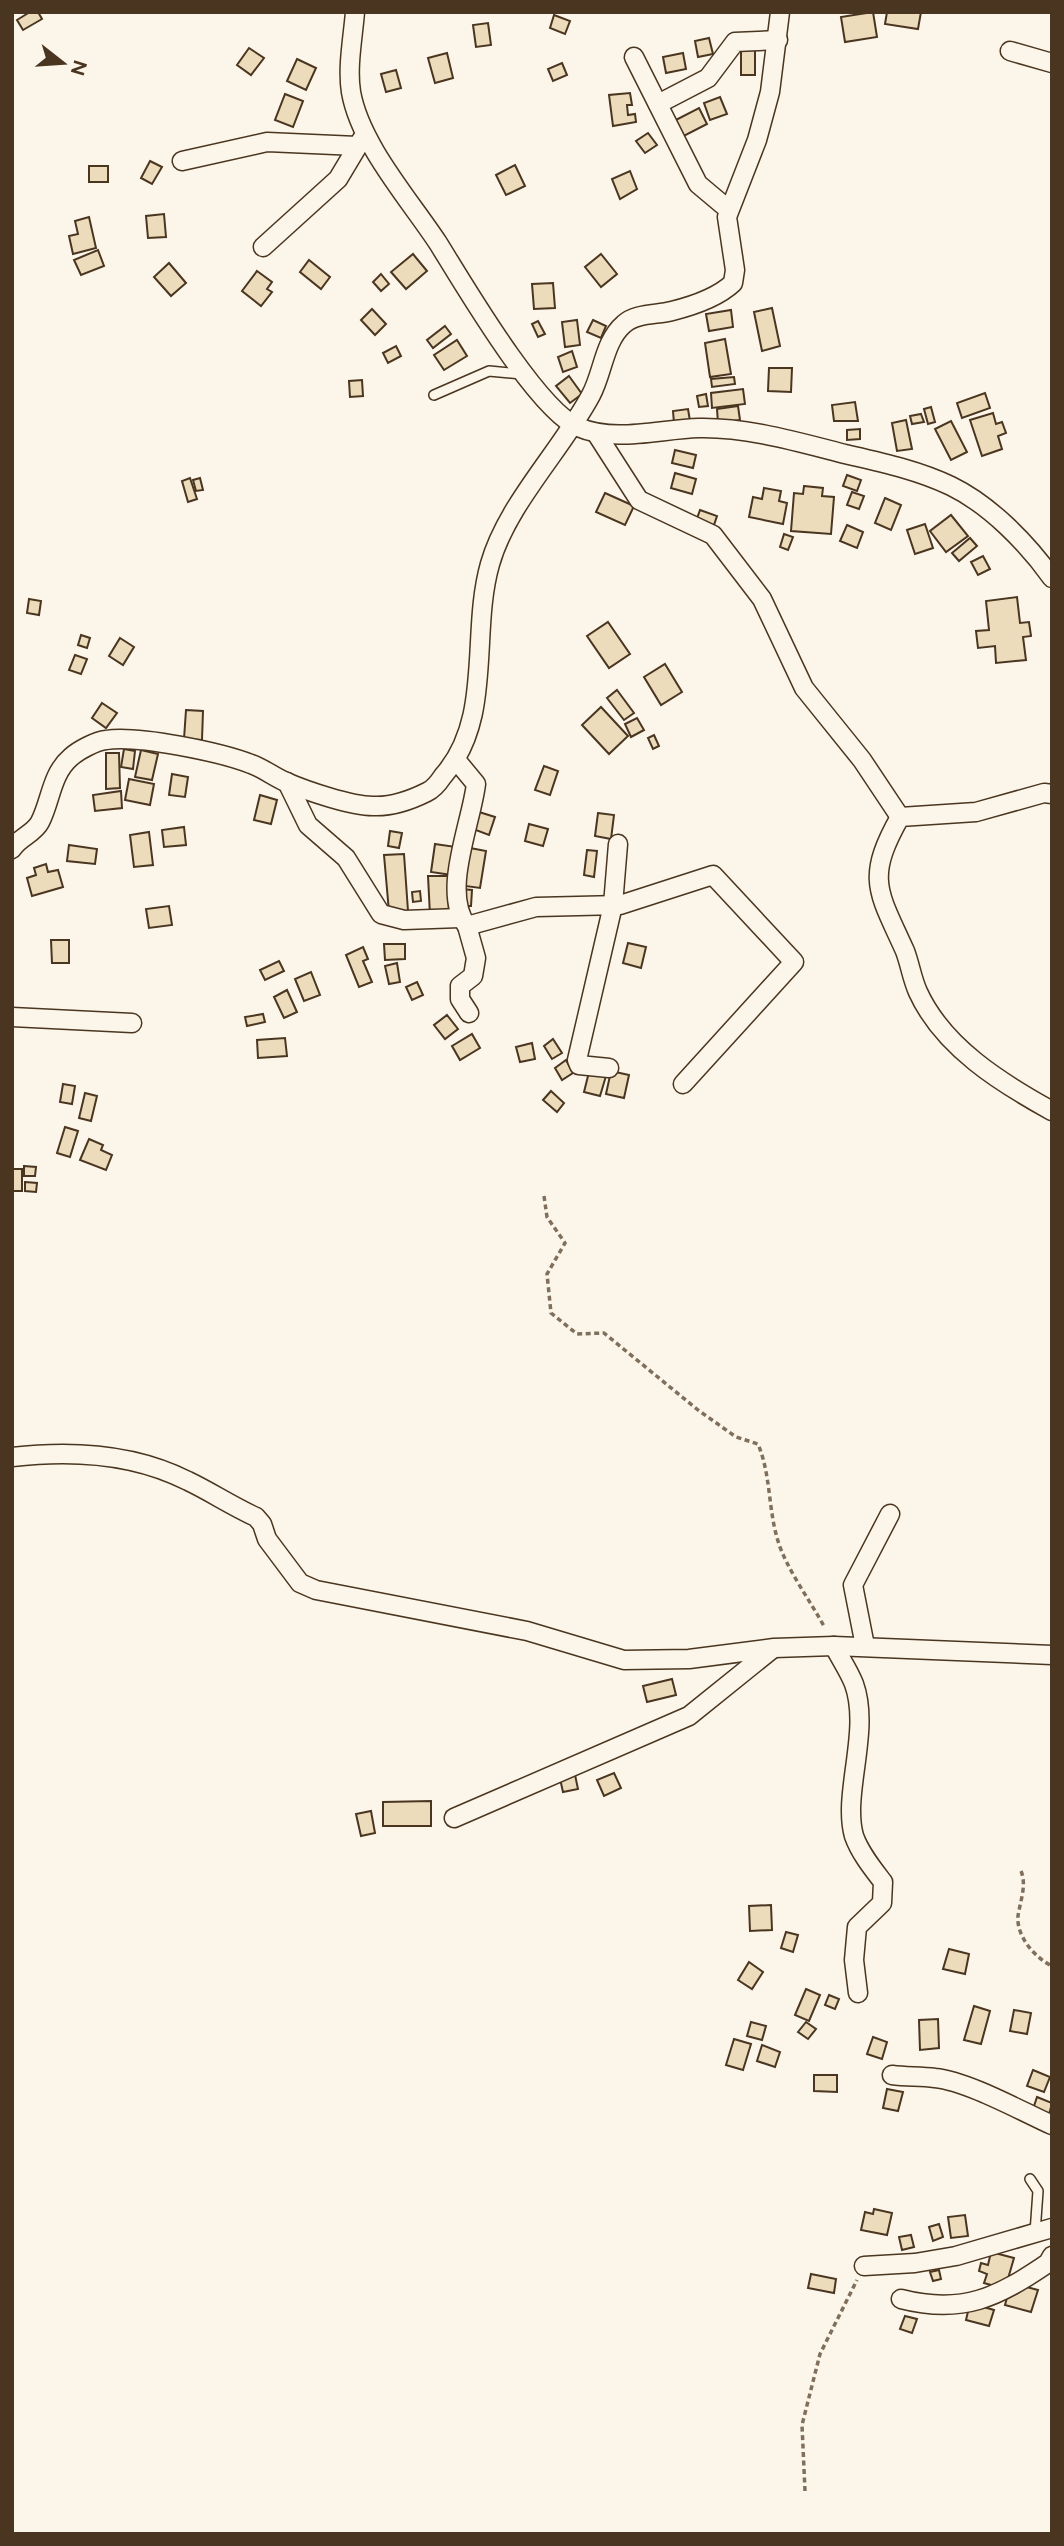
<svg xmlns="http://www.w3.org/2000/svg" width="1064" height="2546" font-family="Figtree,sans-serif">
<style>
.building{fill:#ecdcbc;stroke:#4a3520;stroke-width:2}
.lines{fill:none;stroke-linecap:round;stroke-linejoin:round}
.lane-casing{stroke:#4a3520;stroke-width:12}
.street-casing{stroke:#4a3520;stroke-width:21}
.path{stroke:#7f6f5c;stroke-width:3.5;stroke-dasharray:5 3.5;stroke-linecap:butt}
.lane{stroke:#fbf6e9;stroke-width:9}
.street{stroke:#fbf6e9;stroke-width:18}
</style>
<rect width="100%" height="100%" fill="#fbf6e9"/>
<g class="building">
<path d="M 30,12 L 38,12 L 42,19 L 23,30 L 17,20 Z"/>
<path d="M 873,12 L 877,37 L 845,42 L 841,17 Z"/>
<path d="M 887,12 L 921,12 L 918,29 L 885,24 Z"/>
<path d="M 554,15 L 570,21 L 565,34 L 550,28 Z"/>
<path d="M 488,23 L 491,45 L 476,47 L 473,25 Z"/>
<path d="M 709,38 L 713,54 L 698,57 L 695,41 Z"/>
<rect x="741" y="47" width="14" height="28"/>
<path d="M 249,48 L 264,58 L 251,75 L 237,65 Z"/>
<path d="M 447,53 L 453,78 L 435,83 L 428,58 Z"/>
<path d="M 683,53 L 686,69 L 666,73 L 663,57 Z"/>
<path d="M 297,59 L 316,68 L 306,90 L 287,81 Z"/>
<path d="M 562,63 L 567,75 L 553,81 L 548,69 Z"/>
<path d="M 396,70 L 401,88 L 386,92 L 381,74 Z"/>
<path d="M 630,93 L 632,105 L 627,105 L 628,115 L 635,114 L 636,122 L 613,126 L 609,95 Z"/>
<path d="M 285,94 L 303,101 L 293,127 L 275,120 Z"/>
<path d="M 720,97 L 727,114 L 710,120 L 704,103 Z"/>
<path d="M 699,108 L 707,124 L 676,140 L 668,124 Z"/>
<path d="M 648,133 L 657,145 L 645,153 L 636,141 Z"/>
<path d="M 150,161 L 162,167 L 152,184 L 141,178 Z"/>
<path d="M 515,165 L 525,186 L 506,195 L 496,175 Z"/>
<rect x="89" y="166" width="19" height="16"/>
<path d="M 630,171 L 637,189 L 620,199 L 612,179 Z"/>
<path d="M 164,214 L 166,237 L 148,238 L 146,216 Z"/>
<path d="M 89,217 L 96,248 L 73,254 L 69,236 L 78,234 L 75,221 Z"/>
<path d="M 98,250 L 104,266 L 81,275 L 74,260 Z"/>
<path d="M 413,254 L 427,271 L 406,289 L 391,272 Z"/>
<path d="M 601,254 L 617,274 L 601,287 L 585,267 Z"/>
<path d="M 309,260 L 330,277 L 321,289 L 300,272 Z"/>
<path d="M 169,263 L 186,283 L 171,296 L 154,277 Z"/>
<path d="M 257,271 L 272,282 L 267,289 L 272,292 L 261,306 L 242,291 Z"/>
<path d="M 381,274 L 389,284 L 381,291 L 373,282 Z"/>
<path d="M 553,283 L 555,308 L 534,309 L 532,284 Z"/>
<path d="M 772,308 L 780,346 L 762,351 L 754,312 Z"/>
<path d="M 372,309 L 386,324 L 375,335 L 361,320 Z"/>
<path d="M 731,310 L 733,327 L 709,331 L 706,314 Z"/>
<path d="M 577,320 L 580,345 L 565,347 L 562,322 Z"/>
<path d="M 593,320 L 606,326 L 601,338 L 587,332 Z"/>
<path d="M 538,321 L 545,334 L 538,337 L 532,324 Z"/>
<path d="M 445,326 L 451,334 L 433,348 L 427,340 Z"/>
<path d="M 725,339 L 731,374 L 710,377 L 705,343 Z"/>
<path d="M 457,340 L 467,356 L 444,370 L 434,355 Z"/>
<path d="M 396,346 L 401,356 L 388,363 L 383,353 Z"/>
<path d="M 572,351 L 577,367 L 563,372 L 558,357 Z"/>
<path d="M 769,368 L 792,368 L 791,392 L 768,391 Z"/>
<path d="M 569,376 L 582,394 L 570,403 L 556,386 Z"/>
<path d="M 734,377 L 735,384 L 712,387 L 711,379 Z"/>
<path d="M 362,380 L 363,396 L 350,397 L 349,381 Z"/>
<path d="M 743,389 L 745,404 L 712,408 L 711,393 Z"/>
<path d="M 985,393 L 990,408 L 962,418 L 957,403 Z"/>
<path d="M 706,394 L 708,406 L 699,407 L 697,396 Z"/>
<path d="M 855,402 L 858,421 L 834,421 L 832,405 Z"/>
<path d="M 738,406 L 740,420 L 718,423 L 717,409 Z"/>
<path d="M 931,407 L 935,422 L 928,424 L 924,409 Z"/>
<path d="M 688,409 L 690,421 L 674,423 L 673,411 Z"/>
<path d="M 993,413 L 996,424 L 1002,422 L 1006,433 L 998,436 L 1002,449 L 982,456 L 970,420 Z"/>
<path d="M 921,414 L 924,422 L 912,424 L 910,416 Z"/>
<path d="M 906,420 L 912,449 L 897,451 L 892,423 Z"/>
<path d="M 951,421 L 967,452 L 951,460 L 935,429 Z"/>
<path d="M 860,429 L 860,439 L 847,440 L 847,430 Z"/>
<path d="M 675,450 L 696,455 L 693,468 L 672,463 Z"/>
<path d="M 675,473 L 696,479 L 692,494 L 671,488 Z"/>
<path d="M 847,475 L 861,480 L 857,491 L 843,486 Z"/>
<path d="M 190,478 L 197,499 L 188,502 L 182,481 Z"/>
<path d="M 200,478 L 203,490 L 196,491 L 193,480 Z"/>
<path d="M 804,486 L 823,488 L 822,496 L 834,497 L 831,534 L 791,531 L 794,493 L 803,494 Z"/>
<path d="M 764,488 L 781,491 L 779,501 L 787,503 L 783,524 L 749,517 L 753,497 L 762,499 Z"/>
<path d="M 852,492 L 864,496 L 859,509 L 847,505 Z"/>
<path d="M 605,493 L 634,506 L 625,525 L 596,512 Z"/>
<path d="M 885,498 L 901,505 L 891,530 L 875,523 Z"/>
<path d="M 700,510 L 717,516 L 712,531 L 695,524 Z"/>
<path d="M 951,515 L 968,536 L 946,552 L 930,531 Z"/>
<path d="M 925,524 L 933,548 L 915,554 L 907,530 Z"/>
<path d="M 847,525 L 863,532 L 857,548 L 840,541 Z"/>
<path d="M 784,534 L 793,537 L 788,550 L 780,547 Z"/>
<path d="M 970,538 L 977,546 L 959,561 L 952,553 Z"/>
<path d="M 983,556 L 990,569 L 978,575 L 971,562 Z"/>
<path d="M 1017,597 L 1020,623 L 1029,622 L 1031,636 L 1023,637 L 1026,660 L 996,663 L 995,646 L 978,648 L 976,631 L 989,630 L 986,601 Z"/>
<path d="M 29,599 L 41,601 L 39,615 L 27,613 Z"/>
<path d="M 608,622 L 630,654 L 609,668 L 587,636 Z"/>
<path d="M 81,635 L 90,638 L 87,648 L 78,645 Z"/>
<path d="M 120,638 L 134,647 L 123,665 L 109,656 Z"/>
<path d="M 75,655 L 87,659 L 81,674 L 69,670 Z"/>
<path d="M 665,664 L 682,692 L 661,705 L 644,677 Z"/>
<path d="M 617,690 L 634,713 L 624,720 L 607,698 Z"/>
<path d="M 102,703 L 117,713 L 106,728 L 92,718 Z"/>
<path d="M 601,707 L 628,736 L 609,754 L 582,725 Z"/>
<path d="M 186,710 L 203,711 L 202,740 L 184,739 Z"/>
<path d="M 637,718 L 644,730 L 631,737 L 625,724 Z"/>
<path d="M 654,735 L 659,746 L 653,749 L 648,738 Z"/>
<path d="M 124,749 L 135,751 L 133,769 L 121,767 Z"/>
<path d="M 141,750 L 158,754 L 152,780 L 135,777 Z"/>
<path d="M 106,753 L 119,753 L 120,788 L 106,789 Z"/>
<path d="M 544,766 L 558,771 L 550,795 L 535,790 Z"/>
<path d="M 172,774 L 188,777 L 185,797 L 169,795 Z"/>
<path d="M 129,779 L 154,784 L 150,805 L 125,800 Z"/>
<path d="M 121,791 L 122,808 L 95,811 L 93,795 Z"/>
<path d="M 260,795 L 277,800 L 271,824 L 254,820 Z"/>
<path d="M 479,812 L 495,817 L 489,835 L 473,829 Z"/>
<path d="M 598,813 L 614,815 L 611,839 L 595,836 Z"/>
<path d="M 529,824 L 548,829 L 543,846 L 525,841 Z"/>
<path d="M 184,827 L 186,845 L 164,847 L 162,830 Z"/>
<path d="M 390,831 L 402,833 L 399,848 L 388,846 Z"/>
<path d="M 149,832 L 153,865 L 134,867 L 130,835 Z"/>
<path d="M 435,844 L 456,847 L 452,875 L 431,872 Z"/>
<path d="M 69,845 L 97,849 L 95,864 L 67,861 Z"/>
<path d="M 465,847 L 486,851 L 480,888 L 458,885 Z"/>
<path d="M 587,850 L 597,851 L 594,877 L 584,875 Z"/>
<path d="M 404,854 L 408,911 L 389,912 L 384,855 Z"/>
<path d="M 46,864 L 48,872 L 58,870 L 63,887 L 32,896 L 27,878 L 36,875 L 34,868 Z"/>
<path d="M 428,876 L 448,876 L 449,915 L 430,915 Z"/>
<path d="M 461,889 L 472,890 L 471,906 L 460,906 Z"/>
<path d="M 420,891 L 421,901 L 413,902 L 412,892 Z"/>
<path d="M 169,906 L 172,925 L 149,928 L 146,909 Z"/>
<path d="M 51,940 L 69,940 L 69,963 L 52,963 Z"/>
<path d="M 628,943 L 646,947 L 641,968 L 623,963 Z"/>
<path d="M 384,944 L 405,944 L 405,959 L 385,960 Z"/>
<path d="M 363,947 L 368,959 L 363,961 L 372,982 L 359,987 L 346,955 Z"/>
<path d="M 279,961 L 284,971 L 265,980 L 260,970 Z"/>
<path d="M 397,963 L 400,982 L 389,984 L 385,966 Z"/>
<path d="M 311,972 L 320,995 L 304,1001 L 295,979 Z"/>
<path d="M 417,982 L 423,995 L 412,1000 L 406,987 Z"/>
<path d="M 287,990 L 297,1012 L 284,1018 L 274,997 Z"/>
<path d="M 263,1014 L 265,1022 L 247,1026 L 245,1017 Z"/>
<path d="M 447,1015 L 458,1029 L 445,1039 L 434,1025 Z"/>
<path d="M 472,1034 L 480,1048 L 460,1060 L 452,1046 Z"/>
<path d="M 285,1038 L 287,1056 L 258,1058 L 257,1040 Z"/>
<path d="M 553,1039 L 562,1053 L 552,1059 L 544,1046 Z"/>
<path d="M 532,1043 L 535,1059 L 520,1062 L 516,1047 Z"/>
<path d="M 566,1060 L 573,1073 L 562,1080 L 555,1068 Z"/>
<path d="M 611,1071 L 629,1075 L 624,1098 L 606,1094 Z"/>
<path d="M 589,1072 L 606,1076 L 600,1096 L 584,1092 Z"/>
<path d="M 63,1084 L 75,1086 L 72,1104 L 60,1102 Z"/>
<path d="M 551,1091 L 564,1103 L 557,1112 L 543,1100 Z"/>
<path d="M 85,1093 L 97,1096 L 91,1121 L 79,1118 Z"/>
<path d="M 65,1127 L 78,1131 L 70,1157 L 57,1153 Z"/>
<path d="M 89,1139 L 103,1145 L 101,1150 L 112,1155 L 106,1170 L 80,1160 Z"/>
<path d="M 24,1166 L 36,1167 L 35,1176 L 24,1176 Z"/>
<rect x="12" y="1169" width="10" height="22"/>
<path d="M 25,1182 L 37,1183 L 36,1192 L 25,1191 Z"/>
<path d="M 672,1679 L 676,1695 L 647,1702 L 643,1686 Z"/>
<path d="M 574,1770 L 578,1789 L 563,1792 L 559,1774 Z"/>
<path d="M 614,1773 L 621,1788 L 604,1796 L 597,1780 Z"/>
<path d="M 431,1801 L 431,1826 L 383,1826 L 383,1802 Z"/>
<path d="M 371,1811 L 375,1833 L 361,1836 L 356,1814 Z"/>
<path d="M 771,1905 L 772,1930 L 750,1931 L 749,1906 Z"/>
<path d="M 786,1932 L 798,1935 L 793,1952 L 781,1948 Z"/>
<path d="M 949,1949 L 969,1954 L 965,1974 L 943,1969 Z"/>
<path d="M 749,1962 L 763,1972 L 752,1989 L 738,1980 Z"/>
<path d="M 806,1989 L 820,1995 L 809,2021 L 795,2015 Z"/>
<path d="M 829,1995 L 839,1999 L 835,2009 L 825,2005 Z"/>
<path d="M 974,2006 L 990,2011 L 981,2044 L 964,2040 Z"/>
<path d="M 1014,2010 L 1031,2013 L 1027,2034 L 1010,2031 Z"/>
<path d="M 938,2019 L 939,2048 L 920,2050 L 919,2020 Z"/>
<path d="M 751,2022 L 766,2026 L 762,2040 L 747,2036 Z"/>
<path d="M 806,2022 L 816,2029 L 808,2039 L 798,2032 Z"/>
<path d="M 873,2037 L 887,2042 L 882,2059 L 867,2054 Z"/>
<path d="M 734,2039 L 751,2044 L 743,2070 L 726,2065 Z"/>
<path d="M 762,2045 L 780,2052 L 775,2067 L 757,2061 Z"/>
<path d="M 1033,2070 L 1050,2077 L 1044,2092 L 1027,2086 Z"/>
<path d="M 814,2075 L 837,2075 L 837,2092 L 814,2091 Z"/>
<path d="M 887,2089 L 903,2092 L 898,2111 L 883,2108 Z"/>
<path d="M 1037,2097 L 1052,2103 L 1048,2119 L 1032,2112 Z"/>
<path d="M 874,2209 L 892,2213 L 887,2235 L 861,2230 L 865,2212 L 873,2214 Z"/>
<path d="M 965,2215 L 968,2236 L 951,2238 L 948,2217 Z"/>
<path d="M 939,2224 L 943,2237 L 933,2241 L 929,2227 Z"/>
<path d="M 911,2235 L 914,2247 L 902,2250 L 899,2237 Z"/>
<path d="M 991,2252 L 1014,2258 L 1005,2289 L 984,2283 L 987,2274 L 979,2271 L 981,2263 L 988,2265 Z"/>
<path d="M 939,2270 L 941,2279 L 933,2281 L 930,2272 Z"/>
<path d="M 811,2274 L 836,2279 L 834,2293 L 808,2288 Z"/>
<path d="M 1019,2285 L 1038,2290 L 1031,2312 L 1005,2305 L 1009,2290 L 1017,2293 Z"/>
<path d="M 970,2303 L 994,2310 L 989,2326 L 966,2320 Z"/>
<path d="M 905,2316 L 917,2319 L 912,2333 L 900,2329 Z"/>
</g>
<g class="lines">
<g class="lane-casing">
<g id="lane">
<path d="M 434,395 L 489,371 L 522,374"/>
<path d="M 1030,2179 L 1038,2191 L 1035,2233"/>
</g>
</g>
<g class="street-casing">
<g id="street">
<path d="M 355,12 C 353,37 347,67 351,92 C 360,144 409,199 438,243 C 463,283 537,410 578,427 C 615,443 660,429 699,428 C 747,427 798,442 845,454 C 880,462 918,470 951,486 C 990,505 1027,543 1052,578"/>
<path d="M 1010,51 L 1052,63"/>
<path d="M 634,57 L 698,184 L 729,210"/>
<path d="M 658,104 L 708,78 L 735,42 L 778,40"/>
<path d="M 182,161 L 267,142 L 357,146"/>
<path d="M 263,247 L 338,179 L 362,139"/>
<path d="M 596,433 L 639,500 L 713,535 L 762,599 L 804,688 L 862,760 L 900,817"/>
<path d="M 457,761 L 476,784 C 471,825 441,892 467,926 L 536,907 L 620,905 L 713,875 L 794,962 L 683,1084"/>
<path d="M 287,782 L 308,825 L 346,858 L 381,914 L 404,920 L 460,918"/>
<path d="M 1052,794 L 1044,793 L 976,812 L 900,817 C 865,879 878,891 905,951 C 910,964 912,979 918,992 C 943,1047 1001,1083 1052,1111"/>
<path d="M 12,849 C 19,837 34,834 40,822 C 51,801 51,774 71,757 C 79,750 96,741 106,740 C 138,735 220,752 251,764 C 263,768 274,777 286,782 C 307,791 351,806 373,806 C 392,807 411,800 427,792 C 434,789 439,782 443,776 C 494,718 470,634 490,564 C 507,504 561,451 591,395 C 603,373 604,341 624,324 C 636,313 657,315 672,311 C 692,306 718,297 733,283 L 735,270 L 727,217 L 757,140 L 770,92 L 780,12"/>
<path d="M 467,926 L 476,958 L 473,976 L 460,986 L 460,999 L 469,1013"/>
<path d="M 12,1017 L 132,1023"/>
<path d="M 609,1068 L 579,1065 L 577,1060 L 613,905 L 618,844"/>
<path d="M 12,1457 C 72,1450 133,1453 188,1481 C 211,1492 232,1506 256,1517 L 262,1524 L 267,1539 L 300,1583 L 316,1590 L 527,1631 L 624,1660 L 689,1659 L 774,1648 L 834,1646 L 1052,1655"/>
<path d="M 834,1646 C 840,1658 849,1671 854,1684 C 871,1731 842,1794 854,1836 C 860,1853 873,1869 883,1882 L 882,1903 L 857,1927 L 854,1960 L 858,1993"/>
<path d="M 865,1646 L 853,1585 L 890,1514"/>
<path d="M 454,1818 L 689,1716 L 771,1650"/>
<path d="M 892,2075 C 907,2077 920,2076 935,2078 C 967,2081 1021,2111 1052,2125"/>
<path d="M 864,2266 L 915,2263 L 956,2256 L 1052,2228"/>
<path d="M 901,2299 C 963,2315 998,2297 1048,2263 L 1052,2256"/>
</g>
</g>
<g class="path">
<path d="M 544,1196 L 547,1217 L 565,1243 L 547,1274 L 551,1313 L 577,1334 L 604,1333 L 698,1410 L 736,1437 L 758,1444 C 771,1475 768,1509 778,1541 C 786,1568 811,1602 825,1628"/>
<path d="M 1021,1871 C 1027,1885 1020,1902 1018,1916 C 1016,1936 1035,1958 1052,1966"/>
<path d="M 805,2491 L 802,2425 L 820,2354 L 857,2280"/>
</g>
<use href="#lane" class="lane"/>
<use href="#street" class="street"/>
</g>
<rect width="1064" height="2546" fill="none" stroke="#4a3520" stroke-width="28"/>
<g transform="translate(63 63) rotate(107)" stroke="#fbf6e9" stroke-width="5" paint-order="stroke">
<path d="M0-5L12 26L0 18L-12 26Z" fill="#4a3520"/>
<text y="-10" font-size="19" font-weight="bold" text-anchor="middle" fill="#4a3520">N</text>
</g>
</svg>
